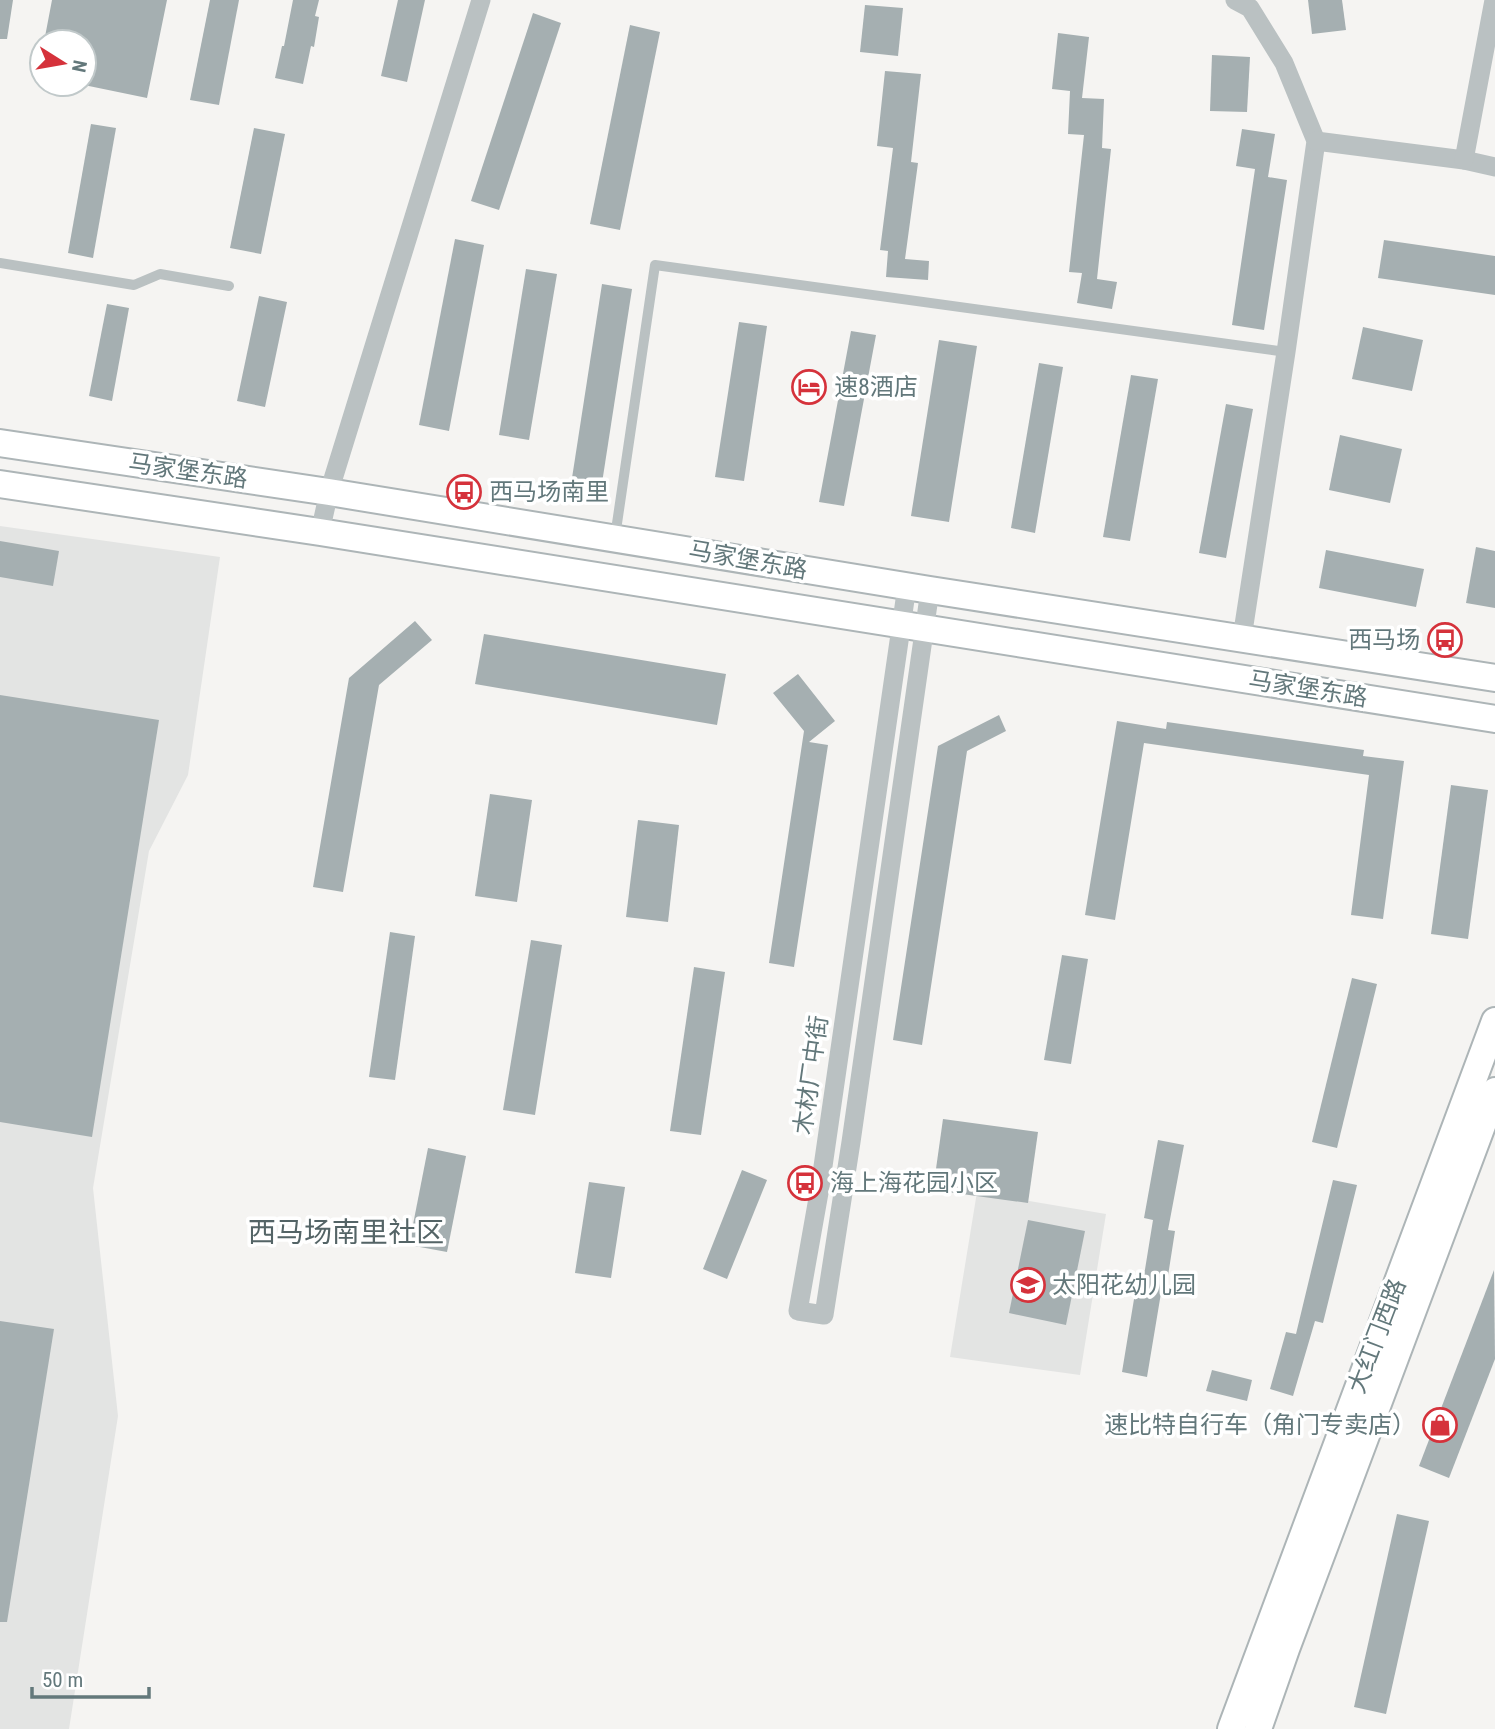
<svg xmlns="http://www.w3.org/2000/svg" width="1495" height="1729" font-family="'Roboto Condensed','Noto Sans SC',sans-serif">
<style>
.built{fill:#e3e4e3}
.building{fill:#a5afb1}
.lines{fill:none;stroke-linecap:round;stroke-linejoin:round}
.secondary-casing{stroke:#adb5b7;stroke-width:30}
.service{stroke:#bac1c2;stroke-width:10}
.minor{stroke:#bac1c2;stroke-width:19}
.secondary{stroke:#fff;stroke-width:26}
.labels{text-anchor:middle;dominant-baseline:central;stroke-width:7;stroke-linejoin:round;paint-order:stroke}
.poi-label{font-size:24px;fill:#63787b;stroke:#fff;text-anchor:start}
.street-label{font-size:24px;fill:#63787b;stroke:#fff}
.quarter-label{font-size:28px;fill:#546466;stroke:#fff}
</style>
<rect width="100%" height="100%" fill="#f5f4f2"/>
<g class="built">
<path d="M 0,526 L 220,557 L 188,775 L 149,851 L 93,1188 L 118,1416 L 69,1729 L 0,1729 Z"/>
<path d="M 977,1192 L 1106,1214 L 1080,1375 L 950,1357 Z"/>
</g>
<g class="building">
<path d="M 0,0 L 13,0 L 7,39 L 0,39 Z"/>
<path d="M 52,0 L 167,0 L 147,98 L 84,85 L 84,71 L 90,42 L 44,42 Z"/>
<path d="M 210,0 L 239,0 L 219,105 L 190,100 Z"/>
<path d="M 293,0 L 319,0 L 315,16 L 319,17 L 314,47 L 311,46 L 303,84 L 275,78 L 282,46 L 284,46 Z"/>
<path d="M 398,0 L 425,0 L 407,82 L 381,76 Z"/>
<path d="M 1308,0 L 1342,0 L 1346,30 L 1312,34 Z"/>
<path d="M 865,5 L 903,8 L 898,56 L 860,52 Z"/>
<path d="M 533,13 L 561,23 L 499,210 L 471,201 Z"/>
<path d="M 630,25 L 660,32 L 620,230 L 590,224 Z"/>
<path d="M 1058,33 L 1089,37 L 1082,98 L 1104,99 L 1102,148 L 1111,149 L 1097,279 L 1117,282 L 1112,309 L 1077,303 L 1082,273 L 1069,272 L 1084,135 L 1068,134 L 1070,91 L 1052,89 Z"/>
<path d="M 1212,55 L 1250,57 L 1247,112 L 1210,111 Z"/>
<path d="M 885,71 L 921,74 L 911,162 L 918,163 L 905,259 L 929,261 L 928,280 L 886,277 L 888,251 L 880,250 L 893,148 L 877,146 Z"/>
<path d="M 91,124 L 116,128 L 93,258 L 68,253 Z"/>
<path d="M 254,128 L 285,134 L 261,254 L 230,248 Z"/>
<path d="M 1242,129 L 1275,134 L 1268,177 L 1287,180 L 1264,330 L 1232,325 L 1255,169 L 1236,166 Z"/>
<path d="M 455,239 L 484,245 L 449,431 L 419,425 Z"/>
<path d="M 1384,240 L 1495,256 L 1495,295 L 1378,278 Z"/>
<path d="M 526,269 L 557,274 L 529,440 L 499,435 Z"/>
<path d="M 602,284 L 632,289 L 602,483 L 572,478 Z"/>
<path d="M 259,296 L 287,302 L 265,407 L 237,401 Z"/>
<path d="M 107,304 L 129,308 L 112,401 L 89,396 Z"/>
<path d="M 739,322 L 767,326 L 744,481 L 715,477 Z"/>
<path d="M 1363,327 L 1423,340 L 1412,391 L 1352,379 Z"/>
<path d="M 851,331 L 876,335 L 844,506 L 819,502 Z"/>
<path d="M 939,340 L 977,346 L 949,522 L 911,516 Z"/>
<path d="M 1039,363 L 1063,367 L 1035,533 L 1011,528 Z"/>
<path d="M 1131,375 L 1158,379 L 1130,541 L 1103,537 Z"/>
<path d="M 1226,404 L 1253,409 L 1226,558 L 1199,553 Z"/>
<path d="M 1340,435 L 1402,449 L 1390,503 L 1329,490 Z"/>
<path d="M 0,541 L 59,551 L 53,586 L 0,577 Z"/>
<path d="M 1476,547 L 1495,551 L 1495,608 L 1466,603 Z"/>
<path d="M 1326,550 L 1424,569 L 1416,607 L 1319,588 Z"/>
<path d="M 415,621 L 432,640 L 379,685 L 343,892 L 313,887 L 349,678 Z"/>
<path d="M 484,634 L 726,674 L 717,725 L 475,684 Z"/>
<path d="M 798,674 L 835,721 L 809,742 L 828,745 L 794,967 L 769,963 L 804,731 L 773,693 Z"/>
<path d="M 0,695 L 159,720 L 92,1137 L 0,1122 Z"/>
<path d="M 999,715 L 1006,731 L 967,751 L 922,1045 L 893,1040 L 938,746 Z"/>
<path d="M 1117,721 L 1166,729 L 1167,722 L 1364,750 L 1363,756 L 1404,761 L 1383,919 L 1351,915 L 1369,775 L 1144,743 L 1115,920 L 1085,915 Z"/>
<path d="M 1451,785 L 1488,790 L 1468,939 L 1431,934 Z"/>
<path d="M 490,794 L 532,800 L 517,902 L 475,896 Z"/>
<path d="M 638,820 L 679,825 L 668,922 L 626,917 Z"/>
<path d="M 390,932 L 415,936 L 395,1080 L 369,1077 Z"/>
<path d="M 531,940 L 562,945 L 535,1115 L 503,1110 Z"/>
<path d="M 1062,955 L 1088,959 L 1071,1064 L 1044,1060 Z"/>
<path d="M 694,967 L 725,972 L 701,1135 L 670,1131 Z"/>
<path d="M 1352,978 L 1377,984 L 1337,1148 L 1312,1142 Z"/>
<path d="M 943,1119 L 1038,1132 L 1028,1203 L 933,1190 Z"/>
<path d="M 1158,1140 L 1184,1145 L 1168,1230 L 1175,1231 L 1168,1276 L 1164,1275 L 1147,1377 L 1122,1372 L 1136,1287 L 1142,1288 L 1153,1220 L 1144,1218 Z"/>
<path d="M 428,1148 L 466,1156 L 447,1252 L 409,1245 Z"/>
<path d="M 742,1170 L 767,1180 L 727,1279 L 703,1269 Z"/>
<path d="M 1333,1180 L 1357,1185 L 1323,1323 L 1315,1321 L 1293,1396 L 1270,1389 L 1286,1332 L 1296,1334 Z"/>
<path d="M 589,1182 L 625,1187 L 611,1278 L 575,1273 Z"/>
<path d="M 1028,1220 L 1085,1231 L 1066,1325 L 1009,1313 Z"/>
<path d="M 1494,1270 L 1495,1359 L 1449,1478 L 1419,1466 Z"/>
<path d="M 0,1321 L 54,1329 L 7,1622 L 0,1622 Z"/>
<path d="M 1212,1370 L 1252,1380 L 1247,1401 L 1206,1391 Z"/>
<path d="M 1397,1514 L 1429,1521 L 1386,1714 L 1354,1707 Z"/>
</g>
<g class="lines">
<g class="secondary-casing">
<g id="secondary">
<path d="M 0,443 L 329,492 L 930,590 L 1495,678"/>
<path d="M 0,484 L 320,532 L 1495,719"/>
<path d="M 1231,1729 L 1495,1021"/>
<path d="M 1258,1729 L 1286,1649 L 1495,1091"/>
</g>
</g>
<g class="service">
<path d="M 0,263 L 134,285 L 160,274 L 229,286"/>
<path d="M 615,537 L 655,265 L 1286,352"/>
</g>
<g class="minor">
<path d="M 1235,0 L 1250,8 L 1284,63 L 1316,141 L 1286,352 L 1242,638"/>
<path d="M 1316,141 L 1464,160 L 1495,167"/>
<path d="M 1464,160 L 1494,0"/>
<path d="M 320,532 L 329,492 L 481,0"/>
<path d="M 907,586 L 820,1187 L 798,1311 L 824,1315 L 851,1142 L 930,590"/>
</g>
<use href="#secondary" class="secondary"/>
</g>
<defs>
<g id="hotel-ring" transform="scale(1.75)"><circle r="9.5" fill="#fff" stroke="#d5323b" stroke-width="1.5"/><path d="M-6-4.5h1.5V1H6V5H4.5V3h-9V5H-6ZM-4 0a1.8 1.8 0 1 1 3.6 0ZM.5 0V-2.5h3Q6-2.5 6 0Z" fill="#d5323b"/></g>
<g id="bus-ring" transform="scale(1.75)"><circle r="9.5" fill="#fff" stroke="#d5323b" stroke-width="1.5"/><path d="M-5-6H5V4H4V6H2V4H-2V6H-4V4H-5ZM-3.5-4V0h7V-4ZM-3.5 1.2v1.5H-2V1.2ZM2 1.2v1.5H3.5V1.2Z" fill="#d5323b"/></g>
<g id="school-ring" transform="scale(1.75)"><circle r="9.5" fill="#fff" stroke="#d5323b" stroke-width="1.5"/><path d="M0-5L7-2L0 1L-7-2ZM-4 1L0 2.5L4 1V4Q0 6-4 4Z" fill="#d5323b"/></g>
<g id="shop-ring" transform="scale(1.75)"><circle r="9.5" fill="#fff" stroke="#d5323b" stroke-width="1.5"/><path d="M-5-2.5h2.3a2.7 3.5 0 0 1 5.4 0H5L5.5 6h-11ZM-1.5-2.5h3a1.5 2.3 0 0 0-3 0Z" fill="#d5323b"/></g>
</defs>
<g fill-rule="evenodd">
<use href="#hotel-ring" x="809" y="387"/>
<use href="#bus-ring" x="464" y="492"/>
<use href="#bus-ring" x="1445" y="640"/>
<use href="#bus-ring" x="805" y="1183"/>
<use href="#school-ring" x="1028" y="1285"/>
<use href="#shop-ring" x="1440" y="1425"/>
</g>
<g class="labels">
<g class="poi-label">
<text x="834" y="387">速8酒店</text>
<text x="489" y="492">西马场南里</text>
<text x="1420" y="640" text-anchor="end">西马场</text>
<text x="830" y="1183">海上海花园小区</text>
<text x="1052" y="1285">太阳花幼儿园</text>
<text x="1416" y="1425" text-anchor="end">速比特自行车（角门专卖店）</text>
</g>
<g class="street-label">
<text transform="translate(188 471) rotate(8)">马家堡东路</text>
<text transform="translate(748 560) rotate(10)">马家堡东路</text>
<text transform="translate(1308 689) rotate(9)">马家堡东路</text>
<text transform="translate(811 1075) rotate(-82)">木材厂中街</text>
<text transform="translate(1377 1336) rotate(-69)">大红门西路</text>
</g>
<g class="quarter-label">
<text x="346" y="1232">西马场南里社区</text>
</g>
</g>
<g transform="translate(63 63) rotate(101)"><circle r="33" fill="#ffffff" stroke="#c1c9ca" stroke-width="2"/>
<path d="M0-5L12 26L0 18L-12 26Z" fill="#d5323b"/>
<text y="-10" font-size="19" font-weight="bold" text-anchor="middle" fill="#63787b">N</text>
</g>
<path d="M32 1687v10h117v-10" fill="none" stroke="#63787b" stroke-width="3.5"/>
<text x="42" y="1687" font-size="21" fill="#63787b" stroke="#ffffff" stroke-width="5" paint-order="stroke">50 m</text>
</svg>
